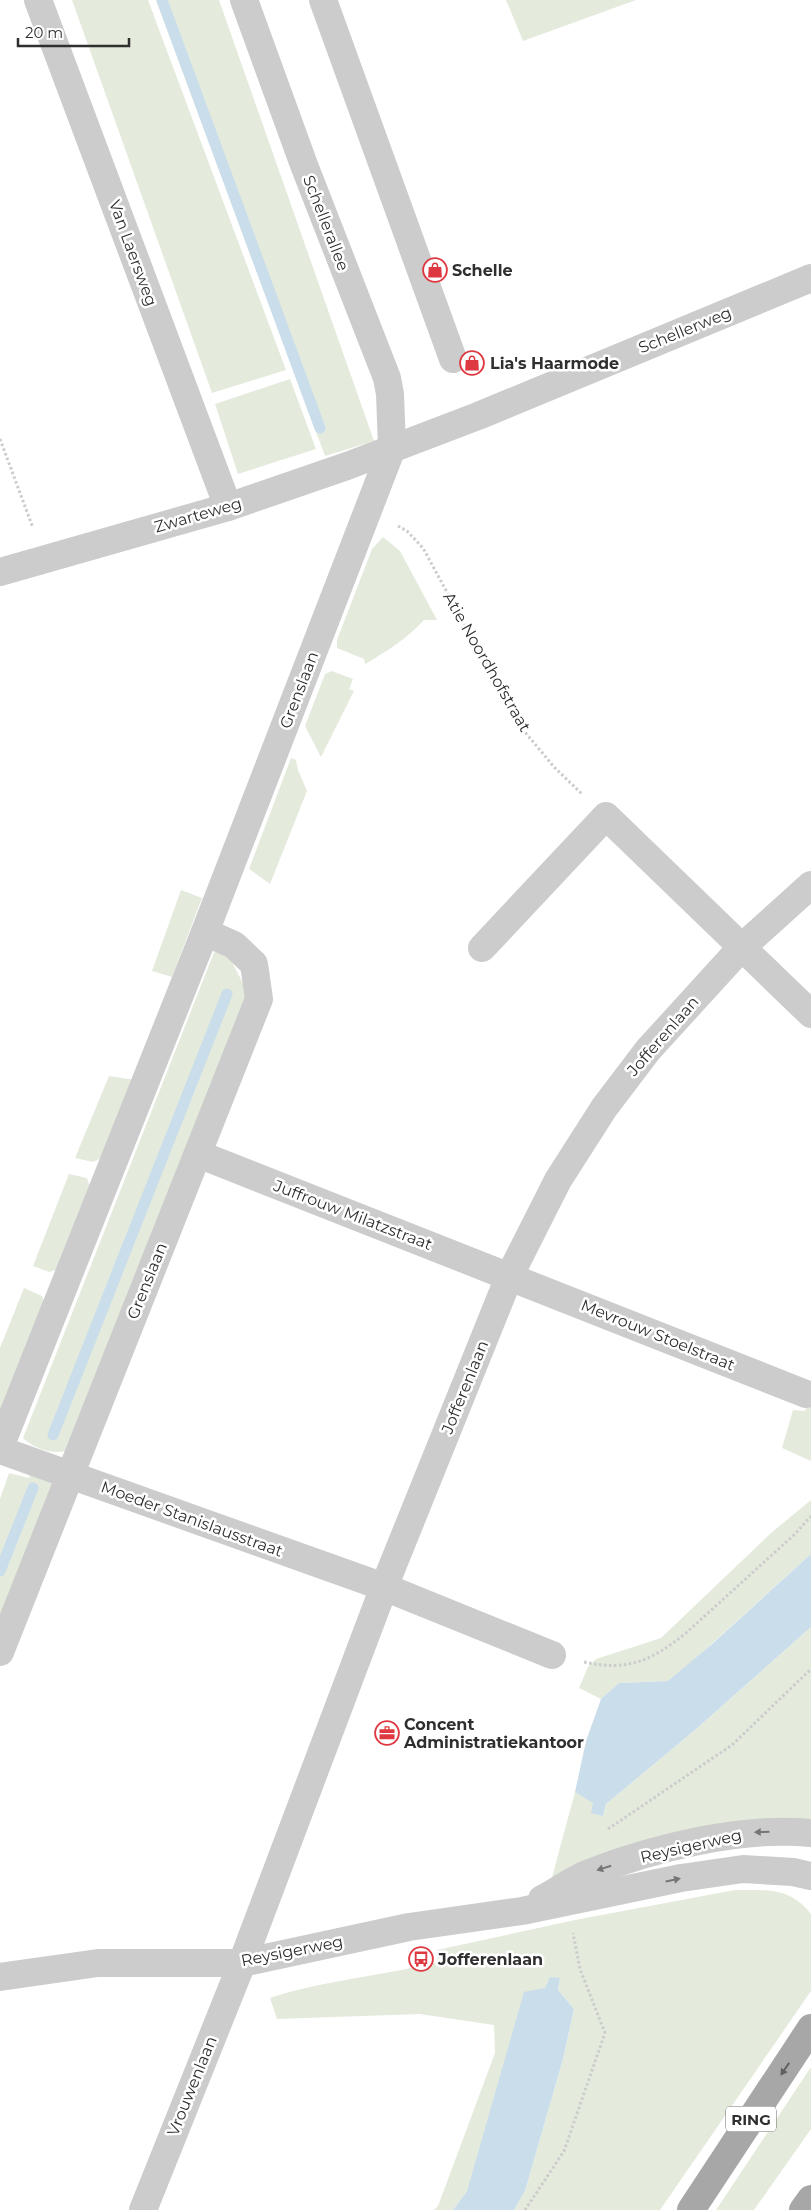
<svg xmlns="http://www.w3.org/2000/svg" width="811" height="2210" font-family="Montserrat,sans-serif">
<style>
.green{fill:#e4ebdd}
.water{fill:#caddea}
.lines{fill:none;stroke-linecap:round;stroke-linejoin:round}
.stream{stroke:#caddea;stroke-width:11}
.path{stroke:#ccc;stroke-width:3;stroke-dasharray:2.5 2.5;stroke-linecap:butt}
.minor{stroke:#ccc;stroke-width:28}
.major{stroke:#a7a7a7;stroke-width:28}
.oneway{fill:#767676}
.oneway2{fill:#5f5f5f}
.labels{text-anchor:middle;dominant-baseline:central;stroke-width:5;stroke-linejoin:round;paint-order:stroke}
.shield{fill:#fff;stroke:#6d6d6d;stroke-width:1}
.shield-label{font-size:15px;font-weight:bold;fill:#2f2f2f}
.street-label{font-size:16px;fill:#2f2f2f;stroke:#fff}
.poi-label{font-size:16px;font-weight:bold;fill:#2f2f2f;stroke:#fff;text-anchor:start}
</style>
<rect width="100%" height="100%" fill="#fff"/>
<g class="green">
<path d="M 72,0 L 148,0 L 286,370 L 212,393 Z"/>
<path d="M 156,0 L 219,0 L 374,441 L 325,456 Z"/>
<path d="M 506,0 L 636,0 L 523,41 Z"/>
<path d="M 290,379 L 316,449 L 238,474 L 215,404 Z"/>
<path d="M 383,537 L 400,551 L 437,620 L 424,620 C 407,639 387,651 365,664 L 364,659 L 337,648 L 337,640 L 372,549 Z"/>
<path d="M 332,671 L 353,679 L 349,689 L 354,691 L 321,757 L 305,726 L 325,674 Z"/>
<path d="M 291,758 L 296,760 L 298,770 L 307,791 L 270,884 L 249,869 Z"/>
<path d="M 181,890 L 202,898 L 172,977 L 152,971 Z"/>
<path d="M 219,949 L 232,962 L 248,993 L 70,1449 C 56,1457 33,1448 23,1438 L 211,960 L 214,953 Z"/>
<path d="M 109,1076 L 135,1080 L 101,1158 L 93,1162 L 75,1158 Z"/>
<path d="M 69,1174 L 87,1178 L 90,1187 L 58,1269 L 49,1272 L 33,1266 Z"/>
<path d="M 24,1288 L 42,1296 L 45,1305 L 4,1407 L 0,1409 L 0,1348 Z"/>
<path d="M 811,1395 L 811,1461 L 782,1448 L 793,1410 L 805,1411 Z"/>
<path d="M 31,1472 L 52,1482 L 55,1488 L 0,1628 L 0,1499 L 9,1473 L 29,1478 Z"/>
<path d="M 811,1500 L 811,1554 L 686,1667 L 668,1681 L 619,1683 L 601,1699 L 579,1688 L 588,1667 L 596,1659 L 661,1638 L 771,1533 Z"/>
<path d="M 811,1627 L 811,1821 L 551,1881 L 575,1792 L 594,1803 L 603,1816 L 606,1804 L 695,1730 Z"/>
<path d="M 735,1890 C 766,1890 790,1887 811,1914 L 811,1991 L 660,2210 L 514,2210 L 525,2191 L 563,2059 L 574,2009 L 558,1990 L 560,1978 L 467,2191 L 453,2210 L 434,2210 L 438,2206 L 495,2053 L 494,2025 L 420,2014 L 277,2019 L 270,1998 C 324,1980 382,1976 438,1962 L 437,1950 L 575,1920 Z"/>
<path d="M 811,2067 L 811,2129 L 754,2210 L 716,2210 Z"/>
</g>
<g class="water">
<path d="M 811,1554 L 811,1627 L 695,1730 L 606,1804 L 603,1816 L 591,1813 L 593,1803 L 575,1792 L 586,1741 L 601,1699 L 619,1683 L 668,1681 L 712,1644 Z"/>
<path d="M 550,1977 L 560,1978 L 558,1990 L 574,2009 L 563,2059 L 525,2191 L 514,2210 L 453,2210 L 467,2191 L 524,1992 L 545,1988 Z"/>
</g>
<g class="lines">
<g class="stream">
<path d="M 162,0 L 320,428"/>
<path d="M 53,1435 L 227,994"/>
<path d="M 0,1571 L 33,1488"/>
</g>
<g class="path">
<path d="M 0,439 L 33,528"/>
<path d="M 398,526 L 407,531 L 423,548 L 519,725 L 555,768 L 582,794"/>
<path d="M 584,1662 C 629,1672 652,1660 686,1633 L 795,1534 L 811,1516"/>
<path d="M 608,1829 L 732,1745 L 811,1669"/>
<path d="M 525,2210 L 564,2151 L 605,2033 L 580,1969 L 573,1933"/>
</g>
<g class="minor">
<path d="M 38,0 L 228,507"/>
<path d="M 323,0 L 453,359"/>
<path d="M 0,572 L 228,507 L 347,466 L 478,416 L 811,278"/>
<path d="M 482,948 L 606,816 L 811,1014"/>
<path d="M 198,1154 L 806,1394"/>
<path d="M 0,1447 L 205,932 L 392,448 L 390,394 L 387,378 L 304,165 L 244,0"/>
<path d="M 0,1450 L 384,1587 L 552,1655"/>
<path d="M 0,1652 L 259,999 L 254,964 L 234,945 L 205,932"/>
<path d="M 542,1899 C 558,1891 573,1879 589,1873 C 654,1848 742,1826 811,1833"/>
<path d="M 0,1977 L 98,1963 L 242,1963 L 409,1927 L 522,1911 L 681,1878 L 743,1869 L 793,1872 L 811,1876"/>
<path d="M 143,2210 L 242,1963 L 384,1587 L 509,1277 L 558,1180 L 604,1108 L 648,1050 L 741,948 L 811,885"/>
</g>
<g class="major">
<path d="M 691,2210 L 811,2028"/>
<path d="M 803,2210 L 811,2199"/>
</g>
</g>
<defs><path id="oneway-solid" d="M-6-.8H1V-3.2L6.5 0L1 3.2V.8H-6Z" transform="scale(1.25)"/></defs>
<g class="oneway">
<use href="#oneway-solid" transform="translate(762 1832) rotate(179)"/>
<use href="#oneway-solid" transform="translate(604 1868) rotate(162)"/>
<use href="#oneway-solid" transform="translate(673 1880) rotate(-12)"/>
</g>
<use class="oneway2" href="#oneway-solid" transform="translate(785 2069) rotate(124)"/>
<defs>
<g id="shop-ring" transform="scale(1.25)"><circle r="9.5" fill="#fff" stroke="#de3841" stroke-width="1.5"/><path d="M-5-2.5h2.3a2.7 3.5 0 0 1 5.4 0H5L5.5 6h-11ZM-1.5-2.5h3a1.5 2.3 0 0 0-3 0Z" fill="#de3841"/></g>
<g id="office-ring" transform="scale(1.25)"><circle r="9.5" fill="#fff" stroke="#de3841" stroke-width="1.5"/><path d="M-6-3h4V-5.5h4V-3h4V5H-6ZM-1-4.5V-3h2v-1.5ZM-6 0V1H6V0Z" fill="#de3841"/></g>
<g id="bus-ring" transform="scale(1.25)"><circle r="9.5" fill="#fff" stroke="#de3841" stroke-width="1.5"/><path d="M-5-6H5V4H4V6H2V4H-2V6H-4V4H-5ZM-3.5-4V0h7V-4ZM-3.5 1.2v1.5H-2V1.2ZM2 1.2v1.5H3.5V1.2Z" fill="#de3841"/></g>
</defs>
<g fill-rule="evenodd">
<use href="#shop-ring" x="435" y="270"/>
<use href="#shop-ring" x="472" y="363"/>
<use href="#office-ring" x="387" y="1733"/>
<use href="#bus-ring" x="421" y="1959"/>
</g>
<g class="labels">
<rect class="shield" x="726" y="2106.5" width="50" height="25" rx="4"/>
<g class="shield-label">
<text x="751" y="2119">RING</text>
</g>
<g class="street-label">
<text transform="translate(326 223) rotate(69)">Schellerallee</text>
<text transform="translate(133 253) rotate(70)">Van Laersweg</text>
<text transform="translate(685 330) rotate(-22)">Schellerweg</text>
<text transform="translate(198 515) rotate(-16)">Zwarteweg</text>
<text transform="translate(487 662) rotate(60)">Atie Noordhofstraat</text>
<text transform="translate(299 690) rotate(-69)">Grenslaan</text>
<text transform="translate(663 1036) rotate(-49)">Jofferenlaan</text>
<text transform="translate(353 1215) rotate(21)">Juffrouw Milatzstraat</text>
<text transform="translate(147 1281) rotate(-68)">Grenslaan</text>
<text transform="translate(658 1335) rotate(22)">Mevrouw Stoelstraat</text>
<text transform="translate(465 1387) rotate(-68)">Jofferenlaan</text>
<text transform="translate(192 1519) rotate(20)">Moeder Stanislausstraat</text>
<text transform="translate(691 1846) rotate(-13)">Reysigerweg</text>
<text transform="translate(292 1951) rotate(-11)">Reysigerweg</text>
<text transform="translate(192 2086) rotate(-68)">Vrouwenlaan</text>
</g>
<g class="poi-label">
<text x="452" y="270">Schelle</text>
<text x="490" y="363">Lia's Haarmode</text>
<text x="404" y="1724">Concent<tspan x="404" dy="18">Administratiekantoor</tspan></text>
<text x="438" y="1959">Jofferenlaan</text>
</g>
</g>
<path d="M18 38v8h111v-8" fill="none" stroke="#2f2f2f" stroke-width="2.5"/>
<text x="25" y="38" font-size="15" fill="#2f2f2f" stroke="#ffffff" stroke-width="4" paint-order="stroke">20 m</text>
</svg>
